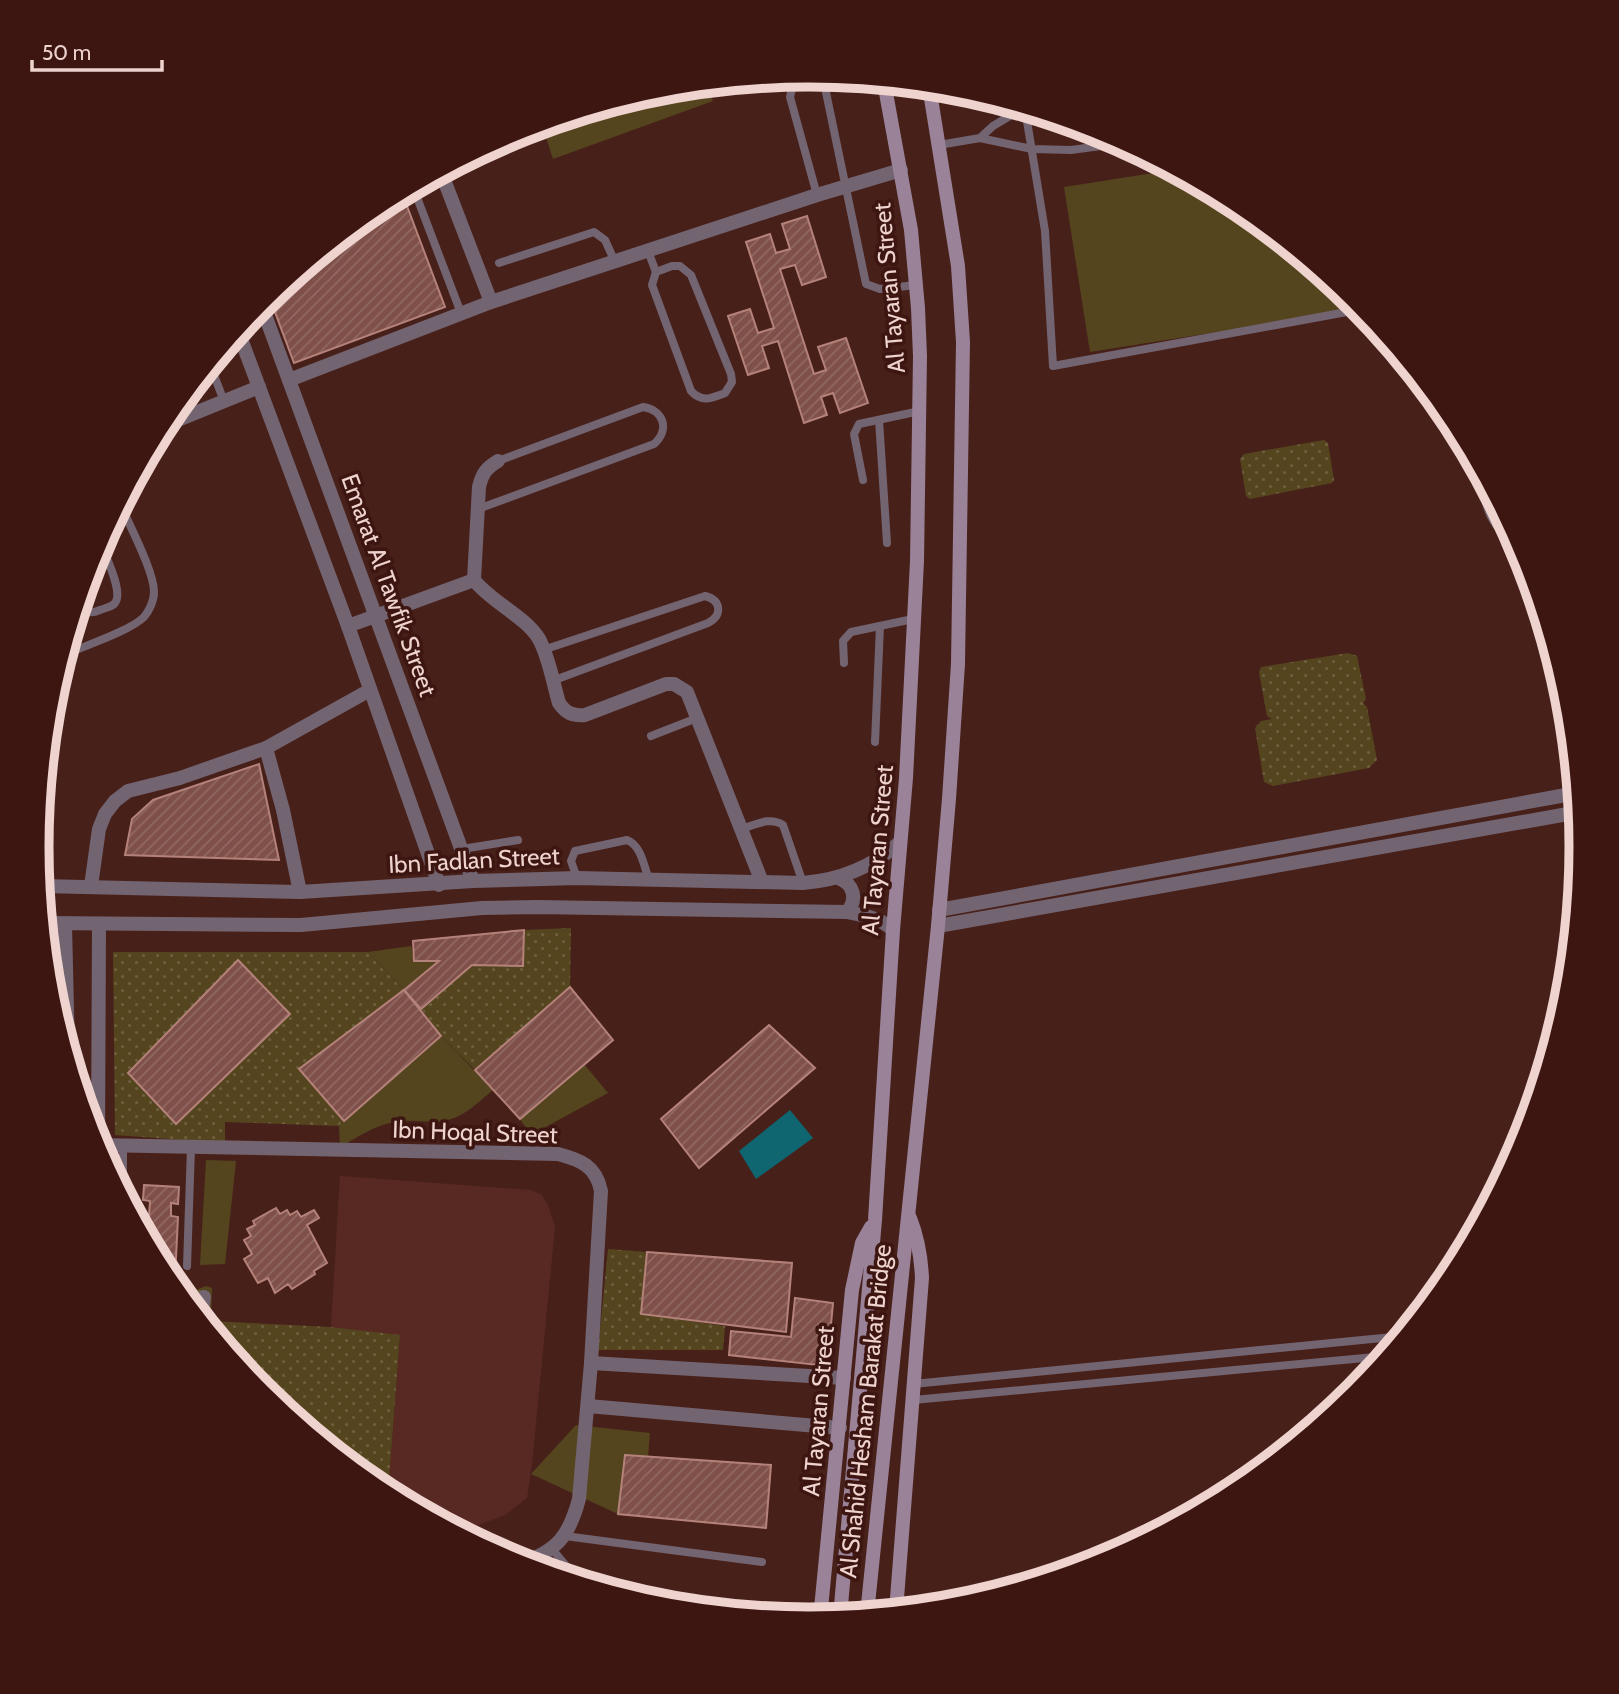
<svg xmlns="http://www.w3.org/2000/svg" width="1619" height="1694" font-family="Cabin,sans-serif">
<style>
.built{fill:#582923}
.grass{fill:#54451e}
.park{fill:url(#park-dots);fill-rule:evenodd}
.water{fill:#0f6570}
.building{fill:url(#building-hatch);stroke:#b4827a;stroke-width:2}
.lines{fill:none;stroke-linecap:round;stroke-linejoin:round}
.service{stroke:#736472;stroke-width:8}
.minor{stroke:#736472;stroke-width:14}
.tertiary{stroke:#736472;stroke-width:14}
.secondary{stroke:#9a8298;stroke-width:14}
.labels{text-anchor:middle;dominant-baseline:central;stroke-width:7;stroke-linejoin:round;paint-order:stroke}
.street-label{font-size:24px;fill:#eed3ce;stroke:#3d1511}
.rim{fill:none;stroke:#eed3ce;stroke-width:9}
</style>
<defs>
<pattern id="park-dots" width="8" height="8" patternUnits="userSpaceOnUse" patternTransform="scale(1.75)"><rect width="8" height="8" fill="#54451e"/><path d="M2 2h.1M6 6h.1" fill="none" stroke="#6d5f3e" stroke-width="1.8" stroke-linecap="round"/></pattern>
<pattern id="building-hatch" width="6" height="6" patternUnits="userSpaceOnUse" patternTransform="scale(1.75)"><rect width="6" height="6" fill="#7e5049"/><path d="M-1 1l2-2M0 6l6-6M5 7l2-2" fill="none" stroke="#916862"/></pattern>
</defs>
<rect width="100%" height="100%" fill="#48201a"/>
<path class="built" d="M 340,1176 L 531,1190 L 542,1195 L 548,1205 L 555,1227 L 532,1464 L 527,1498 L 505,1515 L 460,1532 L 388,1494 L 400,1336 L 331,1327 Z"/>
<g class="grass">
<path d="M 706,84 L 713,101 L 553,159 L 542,125 L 659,89 Z"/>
<path d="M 1173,170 L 1239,205 L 1356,301 L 1363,309 L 1090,352 L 1064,187 Z"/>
<path d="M 411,946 L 414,961 L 439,961 L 404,990 L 368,952 Z"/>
<path d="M 441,1036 L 493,1090 C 478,1102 464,1118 443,1121 C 427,1123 411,1119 395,1122 C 375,1125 358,1137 340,1147 L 339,1126 Z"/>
<path d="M 584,1064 L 608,1093 L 531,1135 L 520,1119 Z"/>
<path d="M 100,1152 L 117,1152 L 117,1182 Z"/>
<path d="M 206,1160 L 236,1161 L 225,1264 L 200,1265 Z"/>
<path d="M 576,1425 L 650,1433 L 648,1457 L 625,1455 L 618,1514 L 531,1474 Z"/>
</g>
<g class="park">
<path d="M 1324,440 L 1328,443 L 1334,480 L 1332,483 L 1250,499 L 1246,496 L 1240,459 L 1244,454 Z"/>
<path d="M 1348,653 L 1357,656 L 1366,699 L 1363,703 L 1367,707 L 1377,760 L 1369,768 L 1273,786 L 1264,782 L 1255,728 L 1261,721 L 1272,719 L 1267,716 L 1259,672 L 1261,667 Z"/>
<path d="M 571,928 L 570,987 L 475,1070 L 441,1036 L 421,1009 L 472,965 L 523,966 L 524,930 Z"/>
<path d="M 113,952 L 368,952 L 404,990 L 299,1069 L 344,1121 L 339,1126 L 225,1122 L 225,1143 L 115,1135 ZM 290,1014 L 177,1124 L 129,1074 L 129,1073 Z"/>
<path d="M 608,1249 L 647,1252 L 641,1314 L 725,1326 L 723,1350 L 598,1350 Z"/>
<path d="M 206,1286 L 212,1288 L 211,1321 L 331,1327 L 400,1335 L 388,1494 L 263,1393 L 183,1295 Z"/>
</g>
<path class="water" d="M 790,1110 L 813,1138 L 756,1179 L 739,1151 Z"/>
<g class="building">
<path d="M 404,198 L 445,307 L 294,363 L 269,296 L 375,209 Z"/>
<path d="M 807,216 L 826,277 L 802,285 L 795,265 L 780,269 L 814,374 L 826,370 L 818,347 L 846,338 L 868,403 L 840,413 L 833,393 L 821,397 L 827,415 L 804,423 L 778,341 L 762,346 L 769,368 L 748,375 L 728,316 L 750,309 L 758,333 L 774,328 L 746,242 L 770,234 L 776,253 L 790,249 L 782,224 Z"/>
<path d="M 259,764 L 279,860 L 125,855 L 132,819 L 153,800 Z"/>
<path d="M 524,930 L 523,966 L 472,965 L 421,1009 L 404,990 L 439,961 L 414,961 L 413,941 Z"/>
<path d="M 238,960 L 290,1014 L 176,1124 L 128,1073 Z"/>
<path d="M 570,987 L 613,1040 L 520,1119 L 475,1070 Z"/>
<path d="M 404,990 L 441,1036 L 344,1121 L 299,1069 Z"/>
<path d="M 769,1025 L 815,1068 L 699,1168 L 661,1119 Z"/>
<path d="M 144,1185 L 179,1187 L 178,1204 L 171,1203 L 171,1216 L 178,1217 L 175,1278 L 167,1276 L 141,1227 L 141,1216 L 149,1216 L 150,1201 L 143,1200 Z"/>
<path d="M 276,1208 L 280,1214 L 287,1210 L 290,1215 L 297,1211 L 301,1217 L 314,1210 L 319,1218 L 307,1225 L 327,1263 L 314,1271 L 315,1274 L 292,1289 L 288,1284 L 275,1293 L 268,1278 L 258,1283 L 244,1259 L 252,1254 L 244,1240 L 251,1236 L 247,1229 L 255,1225 L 253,1221 Z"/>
<path d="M 647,1252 L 792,1263 L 786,1332 L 641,1314 Z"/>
<path d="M 795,1298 L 833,1303 L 827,1366 L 729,1355 L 731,1331 L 791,1337 Z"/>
<path d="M 625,1455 L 771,1465 L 766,1528 L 618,1514 Z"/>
</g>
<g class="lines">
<g class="service">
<path d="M 823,78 L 866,284 L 880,289 L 916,285"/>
<path d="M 1025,109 L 1045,231 L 1053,366 L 1363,309"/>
<path d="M 980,138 L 993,126 L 1023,108"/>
<path d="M 939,145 L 980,138 L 1032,149 L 1071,150 L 1123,143"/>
<path d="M 413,187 L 461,313"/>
<path d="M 817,195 L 790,97 L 792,89 L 796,86 L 829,76"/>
<path d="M 648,251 L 656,272"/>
<path d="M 499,263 L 594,232 L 605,240 L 615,262"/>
<path d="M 672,266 L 680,266 L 691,275 L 731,374 L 732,382 L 725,393 C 712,398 702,403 691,391 L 652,285 L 656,272 Z"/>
<path d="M 210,365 L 224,401"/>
<path d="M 200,377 L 213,372"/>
<path d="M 879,420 L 887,543"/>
<path d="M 1479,467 C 1484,497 1486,529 1518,541"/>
<path d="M 863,480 L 854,434 L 859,424 L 920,411"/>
<path d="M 478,509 L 654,444 C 670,430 664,410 643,407 L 498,461"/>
<path d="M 79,606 C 86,613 91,614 100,610 C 105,608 112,607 115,603 C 124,592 105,555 100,542"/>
<path d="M 543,650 L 705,596 C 721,600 723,615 708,623 L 552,681"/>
<path d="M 64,655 C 84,646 130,631 144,617 C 149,611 154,601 154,592 C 154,571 129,525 121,505"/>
<path d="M 844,663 L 843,641 L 851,632 L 913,619"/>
<path d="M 651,736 L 697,718"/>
<path d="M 875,742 L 880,626"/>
<path d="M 741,829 C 755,825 770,816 783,825 L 803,883"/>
<path d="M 38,833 L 43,832 C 49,825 46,818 43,810"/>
<path d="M 462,849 L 518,840"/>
<path d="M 577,878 L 571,861 L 575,851 L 627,840 C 641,845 644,866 649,880"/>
<path d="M 123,1146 L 123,1194"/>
<path d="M 187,1266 L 191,1147"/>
<path d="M 913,1384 L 1403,1336"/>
<path d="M 913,1400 L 1386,1356"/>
<path d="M 565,1536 L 762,1562"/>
<path d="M 552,1549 L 579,1581"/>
<path d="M 649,1602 L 821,1612"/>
</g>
<g class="minor">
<path d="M 441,172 L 491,302"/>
<path d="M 261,304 L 473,881"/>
<path d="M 238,331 L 348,626 L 439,885"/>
<path d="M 289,380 L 491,302 L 817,195 L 901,170"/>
<path d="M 163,426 L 259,387"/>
<path d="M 498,461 C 486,468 482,474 479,487 L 474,580 C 491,602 525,616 539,639 C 549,657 553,683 559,703 C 566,713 572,716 585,715 L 666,684 L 674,684 L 687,692 L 762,882"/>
<path d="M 348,626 L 474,580"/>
<path d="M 266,748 L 283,810 L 300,892"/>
<path d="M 91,886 L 99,829 L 105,814 L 115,801 L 128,791 L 180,778 L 266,748 L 370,690"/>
<path d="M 65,924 L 68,1053"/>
<path d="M 97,1145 L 558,1154 C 581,1160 596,1166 601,1191 L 591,1363 L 579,1499 C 569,1536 558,1550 522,1563"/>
<path d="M 98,1145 L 99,924"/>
<path d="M 201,1318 L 204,1297"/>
<path d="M 591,1363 L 844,1378"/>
<path d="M 588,1406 L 840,1428"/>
</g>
<g class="tertiary">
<path d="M 838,878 C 854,884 858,899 847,912"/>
<path d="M 41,886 L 300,892 L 473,881 L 577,878 L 803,883 C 840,880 871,868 899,843"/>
<path d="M 939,910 L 1577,793"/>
<path d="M 44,923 L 301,925 L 482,908 L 537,907 L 847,912 C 865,916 879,917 893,930"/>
<path d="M 938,926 L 1579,812"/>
</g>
<g class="secondary">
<path d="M 896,1611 L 922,1278 C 921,1256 918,1238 910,1218"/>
<path d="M 867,1614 L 938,926 L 949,799 L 958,664 L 963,342 L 958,266 L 929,86"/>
<path d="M 840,1617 L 875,1220 L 893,930 L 906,778 L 917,561 L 920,356 L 918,308 L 911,230 L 884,82"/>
<path d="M 820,1619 L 852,1290 L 862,1243 L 871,1227"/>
</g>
</g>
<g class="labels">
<g class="street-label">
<text transform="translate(889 288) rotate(-95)">Al Tayaran Street</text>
<text transform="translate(389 585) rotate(70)">Emarat Al Tawfik Street</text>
<text transform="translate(877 850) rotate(-85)">Al Tayaran Street</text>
<text transform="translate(474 860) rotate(-3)">Ibn Fadlan Street</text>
<text transform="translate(475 1132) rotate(2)">Ibn Hoqal Street</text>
<text transform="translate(818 1411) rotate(-85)">Al Tayaran Street</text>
<text transform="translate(865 1411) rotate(-84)">Al Shahid Hesham Barakat Bridge</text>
</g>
</g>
<path d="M0 0H1619V1694H0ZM49 847a760 760 0 1 1 1520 0a760 760 0 1 1-1520 0Z" fill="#3d1511" fill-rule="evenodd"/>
<path class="rim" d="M49 847a760 760 0 1 1 1520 0a760 760 0 1 1-1520 0Z"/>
<path d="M32 60v10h130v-10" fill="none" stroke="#eed3ce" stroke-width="3.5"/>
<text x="42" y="60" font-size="21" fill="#eed3ce" stroke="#3d1511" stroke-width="5" paint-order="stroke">50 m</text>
</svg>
